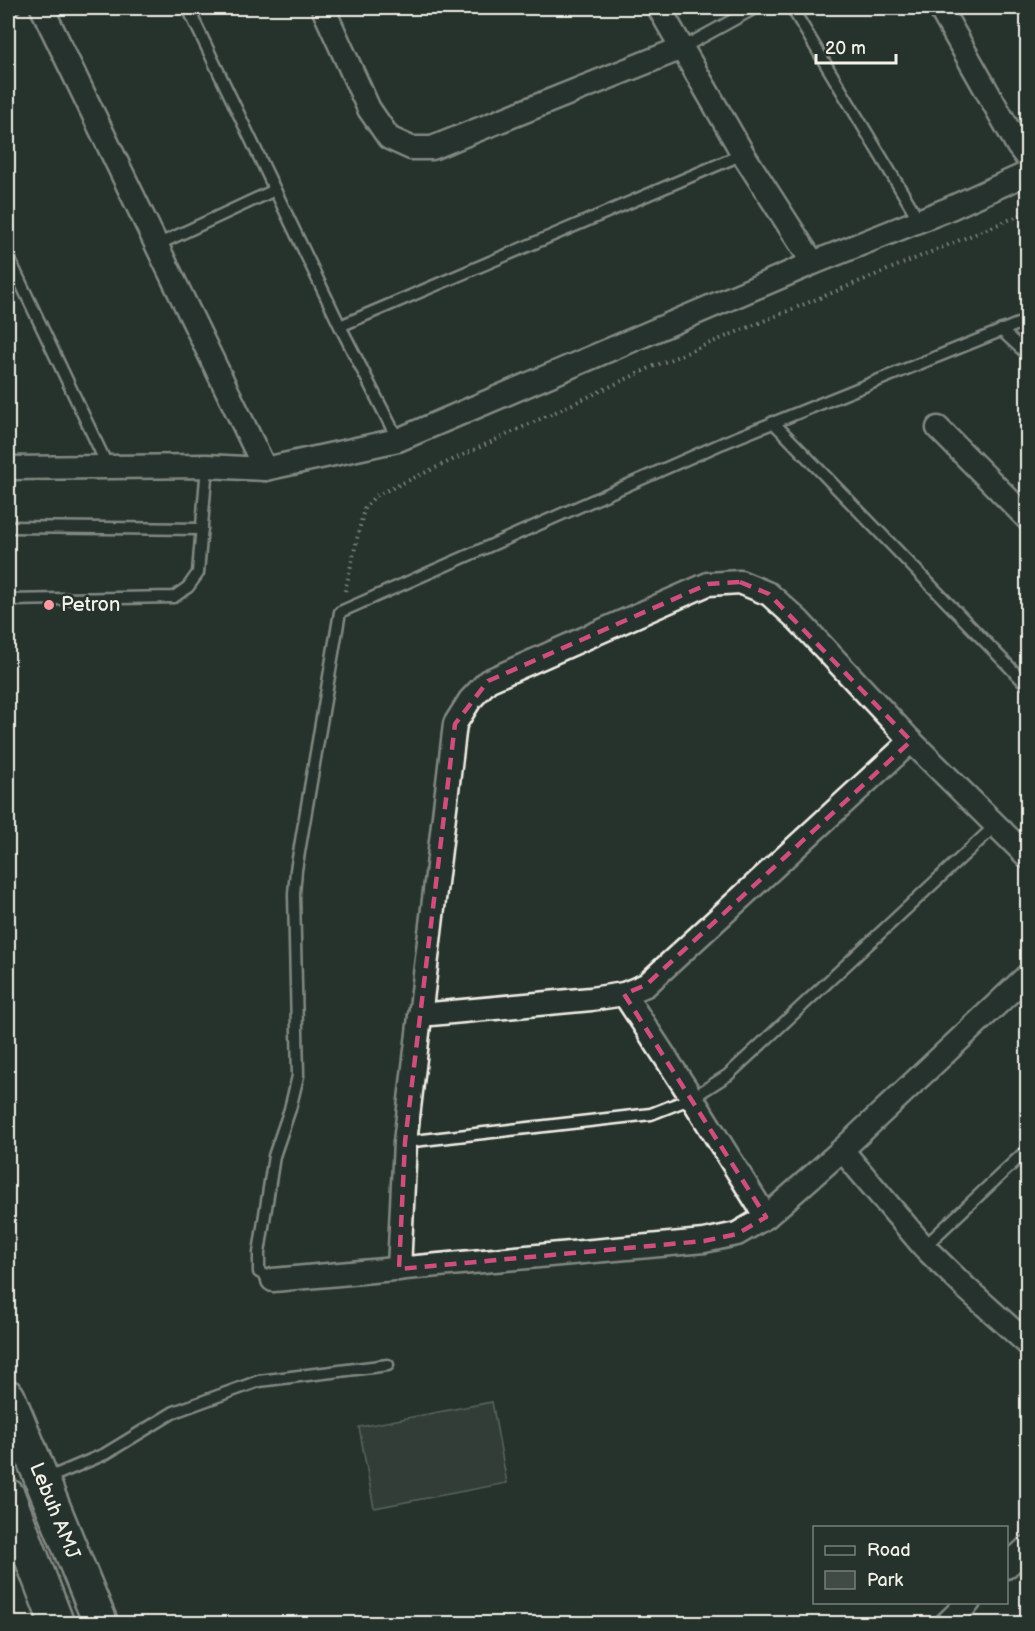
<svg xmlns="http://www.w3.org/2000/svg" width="1035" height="1631" font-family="'Balsamiq Sans',sans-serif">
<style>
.green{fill:#414b45;stroke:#9a9e96;stroke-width:1.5}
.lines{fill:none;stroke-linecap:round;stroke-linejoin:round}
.service-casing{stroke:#f4f1e8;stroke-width:15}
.minor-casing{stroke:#f4f1e8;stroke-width:27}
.trunk-casing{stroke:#f4f1e8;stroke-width:38}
.path{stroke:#f4f1e8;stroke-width:4;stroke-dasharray:1.5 4.5;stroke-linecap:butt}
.service{stroke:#26332d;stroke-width:10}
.minor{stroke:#26332d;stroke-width:22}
.trunk{stroke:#26332d;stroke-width:33}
.marked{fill:none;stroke:#ce4e7e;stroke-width:4.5;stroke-dasharray:12 8;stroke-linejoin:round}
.poi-dot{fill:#ff9aa2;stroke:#26332d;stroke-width:2}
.labels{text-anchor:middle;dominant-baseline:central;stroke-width:5;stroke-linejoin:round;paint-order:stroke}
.poi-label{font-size:20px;fill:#f4f1e8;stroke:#26332d;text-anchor:start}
.street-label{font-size:20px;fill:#f4f1e8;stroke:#26332d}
</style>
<rect width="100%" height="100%" fill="#26332d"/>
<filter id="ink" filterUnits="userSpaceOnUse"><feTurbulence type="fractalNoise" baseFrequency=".0167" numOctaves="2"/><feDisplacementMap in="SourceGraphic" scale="12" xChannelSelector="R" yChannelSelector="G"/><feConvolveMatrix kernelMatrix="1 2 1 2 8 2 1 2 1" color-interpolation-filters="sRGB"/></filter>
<g filter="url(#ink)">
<path class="green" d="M 492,1402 L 507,1483 L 374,1508 L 359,1427 Z"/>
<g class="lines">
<g class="service-casing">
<g id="service">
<path d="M 188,8 L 340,326 L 398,440"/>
<path d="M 792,8 L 919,220"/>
<path d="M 8,10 L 14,8"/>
<path d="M 682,48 L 755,8"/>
<path d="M 157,245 L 275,190"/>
<path d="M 8,256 L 108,467"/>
<path d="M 340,326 L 743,154"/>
<path d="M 1001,330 L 1028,355"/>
<path d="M 773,422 L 1028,686"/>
<path d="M 8,527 L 202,529"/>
<path d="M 8,600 L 174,597 L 188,587 L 198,573 L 207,466"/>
<path d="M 405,1142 L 651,1114 L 692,1098 L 728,1075 L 996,825"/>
<path d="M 924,1247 L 1028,1149"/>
<path d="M 273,1280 L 259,1272 L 259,1253 L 274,1156 L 290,1109 L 298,1076 L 294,894 L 296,870 L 340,612 L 723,443 L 1028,320"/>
<path d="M 46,1479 L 105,1454 L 174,1412 L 259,1381 L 388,1365"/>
</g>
</g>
<g class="minor-casing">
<g id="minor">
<path d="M 42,8 L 265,469"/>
<path d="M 323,8 L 369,109 L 389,138 L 411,148 L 432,148 L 682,48"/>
<path d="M 659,8 L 743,154 L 813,263"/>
<path d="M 940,8 L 1018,146 L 1028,159"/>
<path d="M 938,428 L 1028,519"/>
<path d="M 8,468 L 207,466 L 265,469 L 398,440 L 813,263 L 946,210 L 1028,173"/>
<path d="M 624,994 L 692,1098 L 766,1217"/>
<path d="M 420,1015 L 591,999 L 624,994 L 646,985 L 911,741"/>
<path d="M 842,1150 L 924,1247 L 967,1289 L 1028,1344"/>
<path d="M 399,1269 L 405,1142 L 455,724 L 470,700 L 488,681 L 708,584 L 740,582 L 769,594 L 798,620 L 911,741 L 1028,857"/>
<path d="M 273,1280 L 704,1241 L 737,1234 L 766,1217 L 842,1150 L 1028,975"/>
<path d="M 1006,1567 L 1028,1547"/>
<path d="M 946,1624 L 969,1602"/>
</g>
</g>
<g class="trunk-casing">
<g id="trunk">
<path id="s1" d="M 8,1397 L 101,1624"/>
<path d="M 8,1496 L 57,1624"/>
</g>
</g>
<path class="path" d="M 345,591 L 364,509 L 375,496 L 652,367 L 1028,212"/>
<use href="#service" class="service"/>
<use href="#minor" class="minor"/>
<use href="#trunk" class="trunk"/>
</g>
</g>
<path d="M0 0H1035V1631H0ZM 740,582 L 769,594 L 911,741 L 646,985 L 624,994 L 766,1217 L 737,1234 L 704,1241 L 399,1269 L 405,1142 L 455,724 L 488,681 L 708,584 Z" fill="#26332d" fill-opacity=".55" fill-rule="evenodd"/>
<path class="marked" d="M 740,582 L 769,594 L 911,741 L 646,985 L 624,994 L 766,1217 L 737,1234 L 704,1241 L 399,1269 L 405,1142 L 455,724 L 488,681 L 708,584 Z"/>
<circle class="poi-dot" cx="49" cy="605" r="6"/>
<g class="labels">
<g class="poi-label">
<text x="61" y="605">Petron</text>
</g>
<g class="street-label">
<text stroke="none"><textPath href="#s1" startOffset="123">Lebuh AMJ</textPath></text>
</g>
</g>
<rect width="1035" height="1631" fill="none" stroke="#26332d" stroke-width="30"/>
<rect x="15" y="15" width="1005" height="1601" fill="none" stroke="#f4f1e8" stroke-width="2" filter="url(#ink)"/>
<rect x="813" y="1526" width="195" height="78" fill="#26332d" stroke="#787f78" stroke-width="1.5"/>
<rect x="825" y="1546" width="30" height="9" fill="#26332d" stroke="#787f78" stroke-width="1.5"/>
<text x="867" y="1556" font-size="18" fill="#f4f1e8">Road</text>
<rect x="825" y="1571" width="30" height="18" fill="#414b45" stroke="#787f78" stroke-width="1.5"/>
<text x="867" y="1586" font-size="18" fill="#f4f1e8">Park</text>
<path d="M816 54v9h80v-9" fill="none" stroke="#f4f1e8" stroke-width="3"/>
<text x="825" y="54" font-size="18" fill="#f4f1e8" stroke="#26332d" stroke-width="4.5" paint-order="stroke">20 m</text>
</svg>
